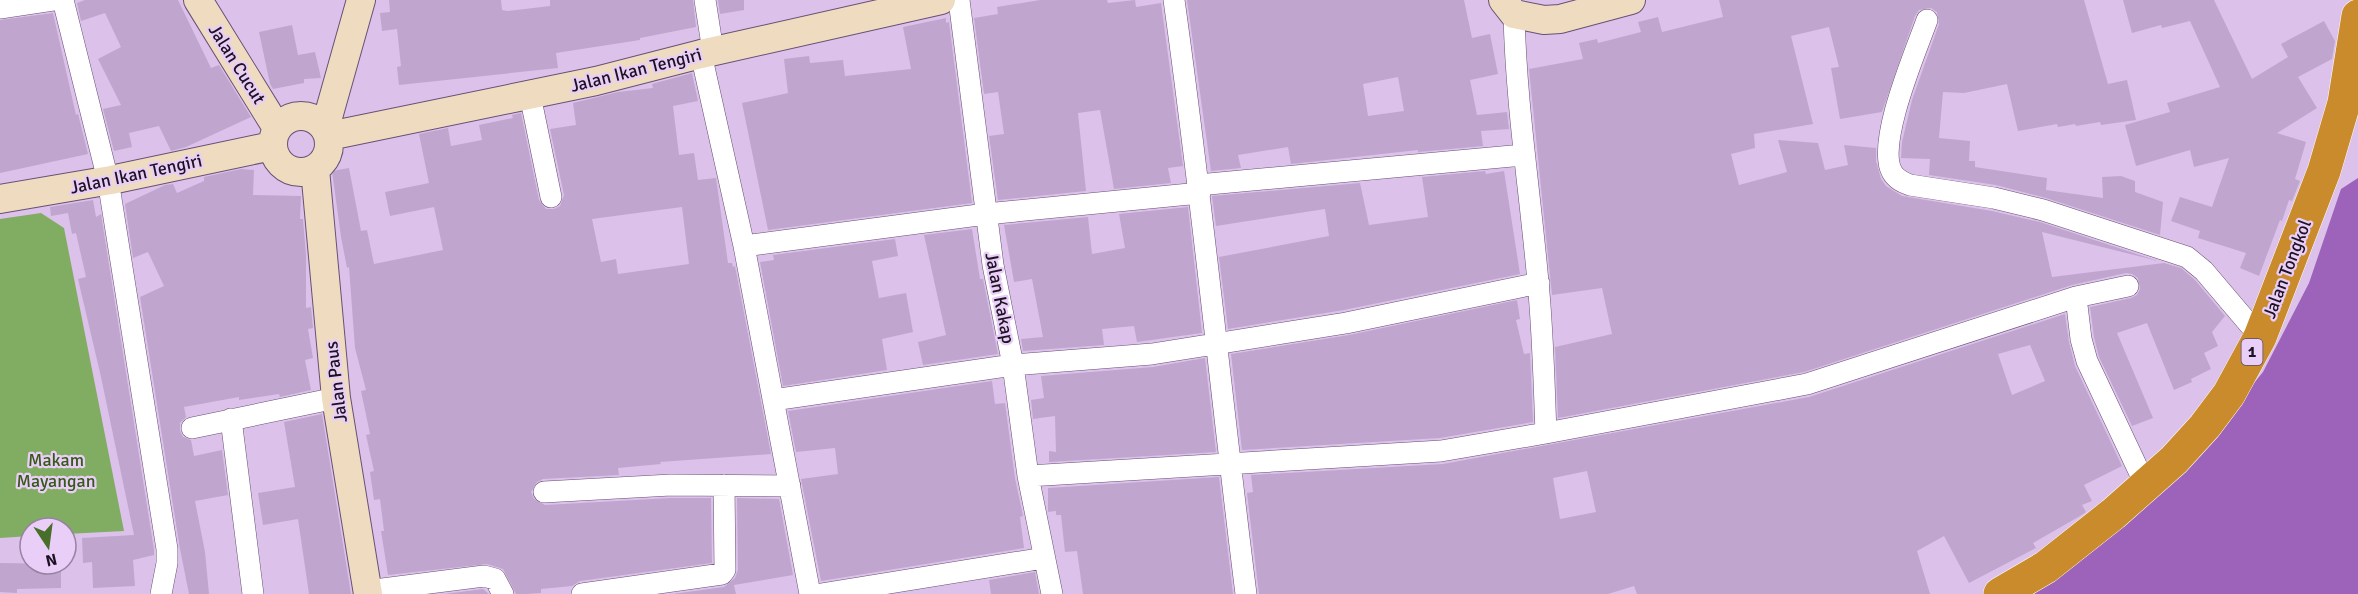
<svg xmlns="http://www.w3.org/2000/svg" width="2358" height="594" viewBox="0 0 2358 594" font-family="Signika,sans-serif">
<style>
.green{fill:#80ad62}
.water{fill:#9d63ba}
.building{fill:#c0a6cf;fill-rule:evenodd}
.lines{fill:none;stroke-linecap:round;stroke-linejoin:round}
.street-casing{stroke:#685074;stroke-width:22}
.secondary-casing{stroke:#685074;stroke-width:30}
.highway-casing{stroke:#fff;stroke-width:34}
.street{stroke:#fff;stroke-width:21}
.secondary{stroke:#efdcc0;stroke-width:28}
.highway{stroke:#c98b2c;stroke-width:33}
.labels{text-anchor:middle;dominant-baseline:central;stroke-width:4.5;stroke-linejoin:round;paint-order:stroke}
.shield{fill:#e9cef8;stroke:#5a4a62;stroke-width:1.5}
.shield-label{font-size:16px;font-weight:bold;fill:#1c1221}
.street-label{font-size:18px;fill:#1c1221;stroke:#e9cef8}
.park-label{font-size:18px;fill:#355916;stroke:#e9cef8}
</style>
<rect width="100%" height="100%" fill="#dcc1ea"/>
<path class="green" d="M41 213 64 228 124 531 66 534V528H30V536L0 538V219Z"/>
<path class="water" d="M2358 178V594H2034L2115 531 2199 451 2263 372 2309 283 2341 189Z"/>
<path class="building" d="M85 0H178L211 68 219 65 251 117 186 147 171 151 159 126 129 133 132 147 114 151 103 109 121 105 98 59 121 47 105 13 81 21 77 3Z
M389 0H501L502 10 507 11 550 6V0H693L696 27 640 38V40L556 53 558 68 399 85 397 67 401 66 397 29 382 31 380 13 390 12Z
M718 0H744V10L720 14Z
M1040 0H1107L1108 3 1135 0 1136 7 1161 3 1183 166 1168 168 1171 183 1114 189 1100 110 1078 113 1086 191 998 200 989 136 1004 134 998 92 984 94 974 18 998 14 997 7Z
M1187 0H1464L1472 38 1490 34 1498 74 1470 80 1477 115 1507 112 1509 129 1481 131 1483 146 1418 152V150L1291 164 1288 147 1238 155 1241 168 1211 171ZM1398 77 1404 111 1368 116 1363 84Z
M1719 0H2084L2108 84 2127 80 2136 120 2101 125 2100 122 2076 126 2075 124 2058 127 2057 124 2018 131 2007 84 1964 93 1943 92 1939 138 1970 141 1969 161H1975V167L2047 178 2046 190 2103 198 2102 177 2121 176 2135 181V192L2163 202 2160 235 2046 198 1996 185 1929 175 1930 159 1901 158 1902 142 1912 100 1939 24 1937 12 1931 8 1919 10 1915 16 1882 112 1840 119 1831 68 1839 67 1829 27 1791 36 1813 124 1754 134 1755 148 1731 154 1739 185 1787 172 1778 140 1818 143 1825 170 1848 165 1844 145 1876 148V161L1881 179 1886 186 1902 196 1992 211 2040 222 2158 261 2042 232 2052 277 2164 263 2181 268 2195 280 2225 316 2212 332 2218 346 2204 353 2211 369 2191 379 2192 382 2174 390 2147 323 2117 333 2153 418 2132 426 2099 357 2094 337 2090 307 2131 298 2137 295 2140 289 2138 278 2132 274 2126 273 2072 285 1804 372 1558 418 1555 347 1612 334 1602 288 1552 295 1529 69 1583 59 1579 43 1597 39 1598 43 1641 32 1638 22 1658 17 1662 32 1723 17Z
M2123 0H2214L2252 79 2288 57 2281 44 2324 21 2335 41 2332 59 2298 77 2317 108 2277 133 2306 142 2295 179 2300 181 2292 201 2289 200 2282 221 2280 220 2259 276 2240 268 2246 253 2198 238 2200 231 2171 221 2180 197 2212 207 2229 158 2194 167 2190 150 2136 166 2125 125 2170 112 2167 103 2220 87 2190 21 2162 28 2161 25 2132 33Z
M53 13 76 115 78 114 88 154 0 173V20Z
M946 18V23L949 22 972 203 768 230 742 103 788 93 784 59 809 56 810 63 843 60 845 76 911 69 903 27Z
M292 25 298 55 315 52 321 78 304 79V83L273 89 270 84 259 32Z
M692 73 698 101 673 106 679 155 694 153 698 180 716 178 728 263H732L733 267 735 266 771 454 660 462 661 464 618 468 619 475 543 479 537 482 531 492 534 499 545 505 671 498H711L712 563 580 581 572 586 541 589V593L526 594H516L503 569 487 564 388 575 381 531H384L380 499 374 500 370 472 374 471 366 435 370 434 361 391 366 390 355 348 349 267 347 268 341 237 332 171 349 168 361 231 367 230 374 264 443 250 434 207 390 216 385 192 429 183 419 134 448 128 451 146 482 140 479 125 513 118 512 115 521 113 539 200 546 209H554L560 206 564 195 550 129 576 125 573 103 618 92 653 88 652 84ZM682 207 689 264 618 274 616 259 601 262 592 219Z
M241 169 254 170 253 195 301 196 300 219H303L306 255V308L311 307 313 328 308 329 313 358 305 360 311 390 280 397 279 394 239 400V397L184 407 186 417 180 423V431L183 437 191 440 194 456 222 450 228 495 195 501 205 552 209 594H189L180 549 140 297 164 286 148 252 133 258 125 204 165 185 173 184 177 193 204 181V177Z
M1485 171 1486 174 1504 171 1520 274 1344 310 1228 329 1219 257 1329 236 1325 209 1216 226 1212 196 1360 183 1369 225 1428 217 1422 177Z
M93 200 96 217 101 214 154 550V555L133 560 135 586 93 588 92 562 83 563 82 538 134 535 101 377 78 279 86 277 76 233 72 234 68 213 51 216 50 207Z
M1188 207 1202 333 1137 342 1134 326 1102 329 1104 345 1023 351 1021 339 1043 337 1032 279 1014 282 1004 225 1088 217 1092 254 1125 248 1119 214Z
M972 229 980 279H983L998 354 923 365 918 342 946 335 924 235Z
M895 239 898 256 872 261 879 298 906 293 913 332 882 339 887 370 783 386 760 262 774 260 773 255Z
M1517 300 1520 319 1516 320 1524 354 1530 353 1533 422 1440 438 1242 450 1231 354 1349 335Z
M2065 314 2069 342 2075 366 2122 466 2084 485 2092 501 2082 505 2086 512 2080 516 2033 543 2036 548 1969 583 1944 536 1917 551 1930 594H1637L1634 586 1608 594H1259L1247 493 1253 492 1251 475 1443 464 1809 397ZM2030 345 2045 381 2012 395 1998 354ZM1587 471 1596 512 1560 519 1553 478Z
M1205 358 1216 452 1049 462V451L1056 452 1055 416 1033 419 1031 400 1044 398 1041 376 1153 367Z
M992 381 995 404 1005 403 1015 478 1023 516 1020 517 1024 548 821 581 801 479 838 474 835 448 796 452 788 411Z
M322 414 351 594H309L298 519 263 525 258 493 295 487 284 422Z
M1219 477 1233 594H1083L1077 551 1065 552 1061 515H1056V511L1048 512V488Z
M737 498 779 499 793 575 734 585 736 594H672L724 587 735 578 738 570Z
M0 563 61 564V588L17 589V593L0 592Z
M1035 572 1039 594H991L989 580Z
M483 589 489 594H444Z"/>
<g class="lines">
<defs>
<path id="street" d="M63 0 108 180 167 549V563L161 594
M705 0 713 51
M959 0 993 265 1013 365 1028 476 1052 594
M1174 0C1202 198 1221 396 1246 594
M0 8 53 0
M1514 14C1516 104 1530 192 1538 282 1543 332 1544 383 1546 433
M1927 20C1916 51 1876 143 1892 172 1896 179 1902 182 1910 185L1994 198 2043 210 2187 257 2204 271 2260 337
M701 54 744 246 810 594
M530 95 551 197
M1198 185 1523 155
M744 246 986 214 1200 193
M2076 297 2081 339 2087 361 2145 484
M773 400 1013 365 1152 354 1346 323 1539 283
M231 419 253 594
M192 428 336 398
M1028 476 1441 451 1546 433 1807 384 2076 297 2128 286
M544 492 671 485 790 486
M367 591 484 576 495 579 503 594
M582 594 722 574 725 570 724 485
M821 594 1044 558"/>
<path id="secondary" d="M198 0 277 128
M1503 0 1514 14 1544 20 1560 19 1631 0
M273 144a28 28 0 1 1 56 0a28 28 0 1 1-56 0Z
M325 128 361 0
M329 136 596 81 701 54 941 0
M315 169 336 398 368 594
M0 199 111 180 272 146"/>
<path id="highway" d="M2000 594 2046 567 2113 514 2174 460 2205 426 2229 394 2260 337 2324 171 2344 103 2358 16"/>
</defs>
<use href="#street" class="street-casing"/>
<use href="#secondary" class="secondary-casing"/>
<use href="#highway" class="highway-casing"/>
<use href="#street" class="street"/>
<use href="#secondary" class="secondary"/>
<use href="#highway" class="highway"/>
</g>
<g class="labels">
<rect class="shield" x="2241.5" y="339" width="21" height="26" rx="4.5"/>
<g class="shield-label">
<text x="2252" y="352">1</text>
</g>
<g class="street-label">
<text transform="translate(237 64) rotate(58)">Jalan Cucut</text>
<text transform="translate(636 70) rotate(-14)">Jalan Ikan Tengiri</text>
<text transform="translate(136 174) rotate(-12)">Jalan Ikan Tengiri</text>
<text transform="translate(2287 269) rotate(-69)">Jalan Tongkol</text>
<text transform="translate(1000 298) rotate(79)">Jalan Kakap</text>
<text transform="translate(336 382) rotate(-97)">Jalan Paus</text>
</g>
<g class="park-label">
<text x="56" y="460">Makam<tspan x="56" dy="21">Mayangan</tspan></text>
</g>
</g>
<g transform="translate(48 546) rotate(167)"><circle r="28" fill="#e9cef8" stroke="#9783a2" stroke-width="1.5"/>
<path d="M0-4.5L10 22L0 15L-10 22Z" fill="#486f2a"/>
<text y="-9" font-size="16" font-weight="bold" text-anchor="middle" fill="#1c1221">N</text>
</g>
</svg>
